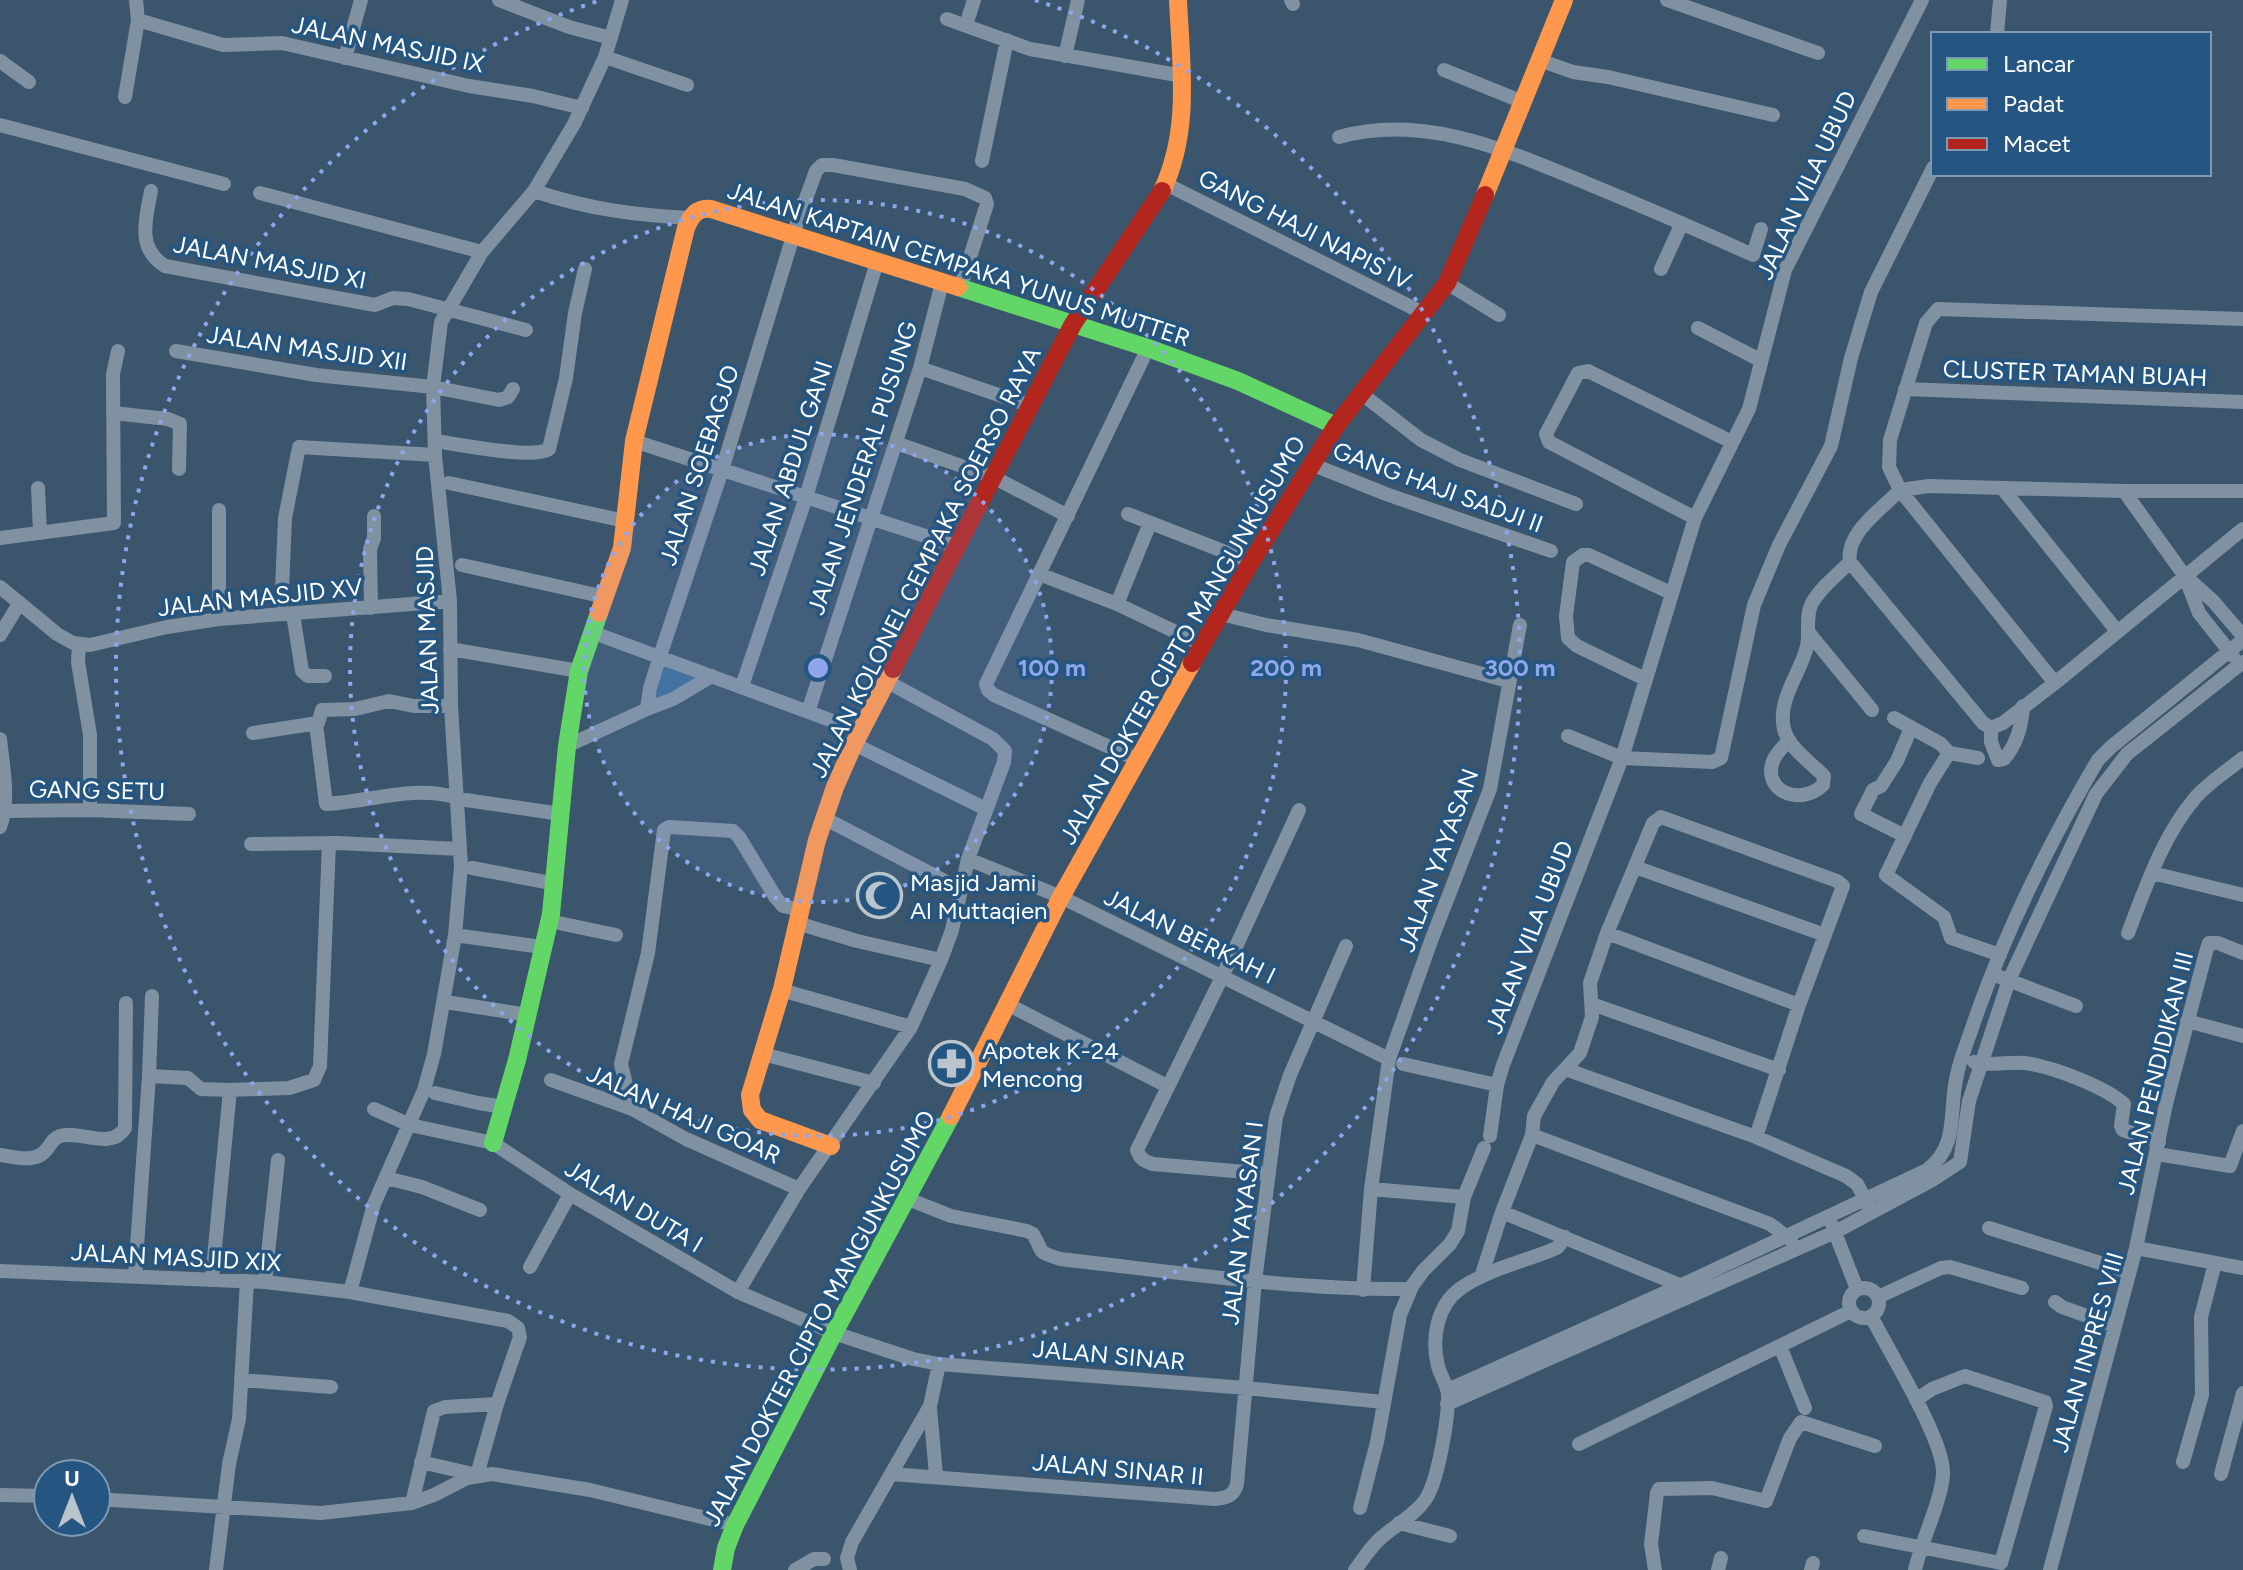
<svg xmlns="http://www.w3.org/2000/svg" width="2243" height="1570" viewBox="0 0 2243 1570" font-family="Figtree,sans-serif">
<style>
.green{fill:#3a6b97}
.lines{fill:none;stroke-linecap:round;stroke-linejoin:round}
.street{stroke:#8091a2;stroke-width:14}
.fast{stroke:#63d668;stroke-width:18}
.slow{stroke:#ff974d;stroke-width:18}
.jam{stroke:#b3261e;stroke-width:18}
.ring{fill:none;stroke:#8ea6ec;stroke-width:4;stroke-dasharray:4 8}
.labels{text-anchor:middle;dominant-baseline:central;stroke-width:7;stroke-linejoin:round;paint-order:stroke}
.street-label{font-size:24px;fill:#fff;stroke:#255681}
.poi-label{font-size:24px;fill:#fff;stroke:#255681;text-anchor:start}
.centre{fill:#8ea6ec;stroke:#255681;stroke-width:4}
.ring-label{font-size:24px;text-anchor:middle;font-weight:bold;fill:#8ea6ec;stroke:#255681;stroke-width:7;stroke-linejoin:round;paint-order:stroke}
</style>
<rect width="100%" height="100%" fill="#3a556c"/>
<path class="green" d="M660 657 710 676 655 705Z"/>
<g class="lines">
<path class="street" d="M499 0 569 27 611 38
M1291 0 1293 4
M1667 0 1818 53
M947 19 1030 49 1183 76
M138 20 223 45 282 43 469 86 533 96 582 108
M966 25 974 0
M1997 34 2000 0
M1065 56 1078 0
M605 57 687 85
M345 58 361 0
M1539 60 1573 72 1608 77 1773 115
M0 61 29 82
M1444 70 1523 102
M125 97 138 20 136 0
M0 125 224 184
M1339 137C1425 113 1508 151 1586 183 1642 206 1698 230 1753 255L1761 229
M982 161 1007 40
M1166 184 1423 313
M151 191C146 219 136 248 165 266L375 305 393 298 408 299 526 330
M534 191C588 209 634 215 690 218
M260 193 482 252
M1661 269 1682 223
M1447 283 1499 315
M2243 319 1938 309 1926 323 1890 440 1889 467 1900 490 1929 486 2124 491H2243
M1698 328 1760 360
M176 351 316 375 433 387 499 400 508 397 513 389
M920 368 1031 406
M1905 389 2243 402
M1362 394 1421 440 1460 460 1576 504
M113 413 168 419 180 424 179 469
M435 441C457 444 534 460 549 449L566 378 575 313 585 269
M634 441 956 546
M896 443 993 477 1068 516
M1311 464 1386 494 1551 551
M449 483 625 521
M38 488 40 532
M2003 489 2117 631
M2124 491 2184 575 2213 601 2243 636
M219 510V619
M1128 514 1251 562
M1695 518 1549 442 1546 434 1578 373 1588 371 1732 442
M0 538 114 523 113 374 118 351
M462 565 605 597
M1039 574 1117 604 1203 645
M2186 579 2199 613 2233 656
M0 587 57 634 73 643 90 645 167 627 219 619 450 601
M1117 604 1150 523
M371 608 370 549 374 538V516
M281 613 285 518 299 447 435 455
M293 614 302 671 308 676H325
M1221 614 1266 625 1358 640 1508 681
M594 633 860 731
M1809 633 1872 710
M0 635 19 604
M79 645 78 662 90 735V810
M450 649 579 671
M712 676 673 699 647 709 650 688 660 656 722 470 797 223 816 171 822 165H833L965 189 985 198 987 204 960 288
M1645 679 1577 646 1568 638 1566 616 1573 562 1583 555H1589L1671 593
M2055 683 1900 490C1882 509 1845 533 1850 562L1983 723 1991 728 2003 723 2055 683 2243 529
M742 686 806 497 877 262
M808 712 920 368 942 283
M1894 718 1941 744 1949 753 1978 758
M316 724 326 804C369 802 415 784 458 798
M1991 728V742L1998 760 2004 759C2017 744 2022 725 2023 706
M253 733 318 723 322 710 355 709 389 701 414 706H451
M1568 736 1622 758 1712 762 1721 758 1754 605 1779 545 1831 446 1851 358 1871 292 1933 168
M0 739C3 767 10 801 0 827
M1789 740C1784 746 1776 753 1773 761 1762 791 1800 807 1823 785L1824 776C1811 763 1788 747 1784 729 1777 699 1801 673 1807 646 1810 632 1805 616 1812 603 1821 587 1838 574 1850 562
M854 744 986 809
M567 746 647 709
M1949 753 1930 783 1886 875 1944 917 1951 938 2000 955
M1136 759 994 695 988 690 986 684 1148 348
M466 800 561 814
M4 811 90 810 189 814
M824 818 960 889
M1905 836 1861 814 1873 790 1881 786 1897 761 1911 728
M251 844 338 843 460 849
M968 859 1061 897 1389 1059
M1635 867 1825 935
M472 868 556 884
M2152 873 2243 895
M549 921 616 935
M797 923 857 941 941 960
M1607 933 1799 1005
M2128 933C2146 887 2162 837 2195 798 2208 783 2227 771 2243 758
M461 936 542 947
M2000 977 2076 1006
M781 990 911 1027
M452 1003 528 1015
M1592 1004 1779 1070
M1009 1005 1167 1086
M2187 1021 2243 1036
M763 1054 874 1083
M1974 1062C1990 1067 2008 1061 2025 1063 2052 1067 2104 1086 2124 1104L2121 1126 2123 1130 2159 1142
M1403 1064 1497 1085
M1565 1069 1756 1137 1846 1176 1857 1184 1869 1206
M149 1076 188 1078 201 1089 230 1090 289 1088 314 1080 320 1066 329 843
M551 1080 632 1109 686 1139 799 1189
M435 1093 478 1103 505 1107
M374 1109 410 1125 493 1143 570 1194 738 1292 834 1333 913 1359 939 1364 1246 1388 1383 1402
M632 1109 621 1064 648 953 664 830 669 827 733 831 739 837 776 898 783 906 801 910
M1532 1135 1534 1116 1553 1082 1580 1053 1592 1017 1590 983 1607 933 1653 823 1661 817 1837 881 1843 886 1799 1005 1756 1137
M1490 1136 1497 1085 1503 1065 1622 758 1695 518 1749 409 1785 270 1922 0
M2157 1154 2230 1166 2243 1131
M0 1155C16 1157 36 1164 47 1149 51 1144 53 1138 60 1136 80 1130 111 1151 125 1128L126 1003
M1269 1174 1153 1164C1144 1161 1140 1159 1137 1150L1222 977 1299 810
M386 1178 422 1187 480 1210
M1371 1189 1464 1197
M908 1199 951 1216 1027 1231 1033 1234C1045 1254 1034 1250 1060 1259 1176 1272 1293 1290 1410 1289
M1502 1212 1687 1288
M1832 1225 1857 1289
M1989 1228 2129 1272
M2136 1248 2243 1268
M530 1267 570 1194
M0 1271 265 1282 350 1292 508 1321 518 1328 520 1337 497 1404 477 1475
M135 1275 149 1076 152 996
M1481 1277 1502 1212 1532 1135 1770 1224 1791 1240
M212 1279 230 1090
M265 1282 278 1160
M1849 1303a15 15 0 1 1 30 0a15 15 0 1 1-30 0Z
M1363 1290 1371 1189 1389 1059 1431 941 1490 789 1520 625
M350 1292 374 1204 424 1090 434 1054 455 935 461 866 451 706 450 601 435 455 433 387 441 322 482 252 534 191 574 124 605 57 622 0
M738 1292 799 1189 911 1027 941 960 952 930 968 859 1004 762 1005 751 993 739 886 681
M1878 1297 1941 1268 1950 1267 2022 1288
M2055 1302 2062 1307 2115 1326
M1871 1316C1888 1350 1945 1441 1943 1474 1942 1499 1921 1542 1915 1570
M1780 1346 1805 1408
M241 1380 331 1387
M1448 1390 1682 1285 1927 1170C1960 1145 1948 1111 1957 1075 1960 1059 1967 1043 1972 1028 2001 942 2042 857 2088 777L2098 760 2111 747 2243 640
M1447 1404 1835 1232 1934 1179 1960 1162 1969 1101 2009 980 2096 794 2127 754 2243 662
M930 1408 936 1475
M1579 1444 1851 1311
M421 1462 477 1475
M2183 1462 2202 1395 2201 1317 2215 1263
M891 1474 1215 1499C1226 1498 1234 1496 1237 1484L1255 1281 1276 1117 1290 1075 1346 946
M2221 1474 2243 1393
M0 1495 48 1496
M96 1499 321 1513 412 1503 434 1495 467 1478 492 1474 590 1490 735 1525
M412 1503 434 1411 445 1407 497 1404
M1360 1508 1377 1442 1400 1315 1412 1286 1423 1271 1450 1244 1458 1231 1464 1197 1484 1148
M1399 1523 1450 1536
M1864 1536 2001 1563 2046 1406 2045 1402 1965 1376 1932 1389 1916 1400
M216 1570 229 1464 239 1419 247 1281
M795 1570 814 1559H824
M850 1570 847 1558 852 1542 930 1406 939 1364
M1355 1570C1364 1558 1371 1546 1382 1537 1398 1523 1422 1511 1430 1491 1439 1470 1449 1417 1448 1394 1447 1384 1440 1375 1438 1366 1431 1338 1437 1305 1461 1288 1487 1270 1522 1262 1552 1250L1558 1247 1565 1237
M1655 1570 1651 1544 1657 1493 1659 1489 1712 1488 1766 1501 1790 1438 1801 1422 1875 1446
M1718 1570 1721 1558
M1811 1570 1813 1563
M2050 1570 2136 1248 2166 1104 2206 952 2209 943H2218L2243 953"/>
<path class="fast" d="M958 287 1148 348 1238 381 1336 426
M493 1143 517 1060 551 914 567 746 579 671 599 613
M722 1570 726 1548 735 1525 834 1333 951 1116"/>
<path class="slow" d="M1162 191C1191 130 1181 65 1178 0
M1485 195 1564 0
M599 613 622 548 634 441 686 228C691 216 697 207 711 209L958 287
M951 1116 1061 897 1192 663
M831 1146 760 1120 752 1110 750 1095 782 989 817 840 835 787 854 744 893 669"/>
<path class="jam" d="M1192 663 1251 562 1336 426 1447 283 1485 195
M893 669 1073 324 1162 191"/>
</g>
<circle cx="818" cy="668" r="234" fill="#8ea6ec" fill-opacity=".12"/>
<g class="ring">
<circle cx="818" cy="668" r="234"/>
<circle cx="818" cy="668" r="468"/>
<path d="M1035 0A702 702 0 1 1 601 0"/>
</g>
<defs>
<symbol id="mosque-ring" viewBox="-11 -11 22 22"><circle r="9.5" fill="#255681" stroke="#bac4cc" stroke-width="1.5"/><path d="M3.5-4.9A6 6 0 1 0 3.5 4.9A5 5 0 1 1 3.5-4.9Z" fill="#bac4cc"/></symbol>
<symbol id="pharmacy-ring" viewBox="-11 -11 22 22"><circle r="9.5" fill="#255681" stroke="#bac4cc" stroke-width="1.5"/><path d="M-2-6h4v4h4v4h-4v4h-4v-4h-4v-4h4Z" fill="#bac4cc"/></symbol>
</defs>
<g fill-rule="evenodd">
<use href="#mosque-ring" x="854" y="870" width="51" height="51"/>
<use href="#pharmacy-ring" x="926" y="1038" width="51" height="51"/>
</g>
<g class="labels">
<g class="street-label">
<text transform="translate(388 44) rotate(12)">JALAN MASJID IX</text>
<text transform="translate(1806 185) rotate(-65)">JALAN VILA UBUD</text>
<text transform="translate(1305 229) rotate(27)">GANG HAJI NAPIS IV</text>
<text transform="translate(270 262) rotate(11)">JALAN MASJID XI</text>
<text transform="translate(959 264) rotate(18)">JALAN KAPTAIN CEMPAKA YUNUS MUTTER</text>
<text transform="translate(307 348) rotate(8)">JALAN MASJID XII</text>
<text transform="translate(2075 373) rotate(2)">CLUSTER TAMAN BUAH</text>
<text transform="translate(699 465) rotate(-72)">JALAN SOEBAGJO</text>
<text transform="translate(790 468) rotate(-72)">JALAN ABDUL GANI</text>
<text transform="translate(862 468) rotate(-72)">JALAN JENDERAL PUSUNG</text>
<text transform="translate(1438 487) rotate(20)">GANG HAJI SADJI II</text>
<text transform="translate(925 562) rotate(-63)">JALAN KOLONEL CEMPAKA SOERSO RAYA</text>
<text transform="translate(260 597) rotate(-6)">JALAN MASJID XV</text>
<text transform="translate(427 630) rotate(-92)">JALAN MASJID</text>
<text transform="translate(1182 640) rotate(-60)">JALAN DOKTER CIPTO MANGUNKUSUMO</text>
<text transform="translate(97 790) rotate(1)">GANG SETU</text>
<text transform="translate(1438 860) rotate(-70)">JALAN YAYASAN</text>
<text transform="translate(1190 936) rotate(26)">JALAN BERKAH I</text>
<text transform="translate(1529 937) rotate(-69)">JALAN VILA UBUD</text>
<text transform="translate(2155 1073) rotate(-76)">JALAN PENDIDIKAN III</text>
<text transform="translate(684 1114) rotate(24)">JALAN HAJI GOAR</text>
<text transform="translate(634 1206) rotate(31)">JALAN DUTA I</text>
<text transform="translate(1242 1223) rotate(-83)">JALAN YAYASAN I</text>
<text transform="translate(176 1257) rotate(3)">JALAN MASJID XIX</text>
<text transform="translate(819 1318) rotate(-62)">JALAN DOKTER CIPTO MANGUNKUSUMO</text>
<text transform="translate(2087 1352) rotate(-74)">JALAN INPRES VIII</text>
<text transform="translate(1109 1355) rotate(5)">JALAN SINAR</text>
<text transform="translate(1118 1469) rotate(5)">JALAN SINAR II</text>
</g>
<g class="poi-label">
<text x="910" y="882">Masjid Jami<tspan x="910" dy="28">Al Muttaqien</tspan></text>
<text x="982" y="1050">Apotek K-24<tspan x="982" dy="28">Mencong</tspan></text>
</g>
</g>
<circle cx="818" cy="668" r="12" class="centre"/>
<g class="ring-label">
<text x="1052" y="676">100 m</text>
<text x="1286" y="676">200 m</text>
<text x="1520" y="676">300 m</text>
</g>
<rect x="1931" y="32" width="280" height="144" fill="#255681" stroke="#7c9ab3" stroke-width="2"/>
<rect x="1947" y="58" width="40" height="12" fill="#63d668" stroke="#7c9ab3" stroke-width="2"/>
<text x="2003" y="72" font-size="24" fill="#ffffff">Lancar</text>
<rect x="1947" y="98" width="40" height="12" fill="#ff974d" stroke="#7c9ab3" stroke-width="2"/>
<text x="2003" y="112" font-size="24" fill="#ffffff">Padat</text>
<rect x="1947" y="138" width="40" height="12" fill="#b3261e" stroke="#7c9ab3" stroke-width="2"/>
<text x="2003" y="152" font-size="24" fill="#ffffff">Macet</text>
<g transform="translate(72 1498)"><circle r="38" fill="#255681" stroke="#7c9ab3" stroke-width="2"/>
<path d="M0-6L14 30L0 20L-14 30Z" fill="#bac4cc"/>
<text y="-12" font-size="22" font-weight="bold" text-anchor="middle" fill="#ffffff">U</text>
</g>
</svg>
